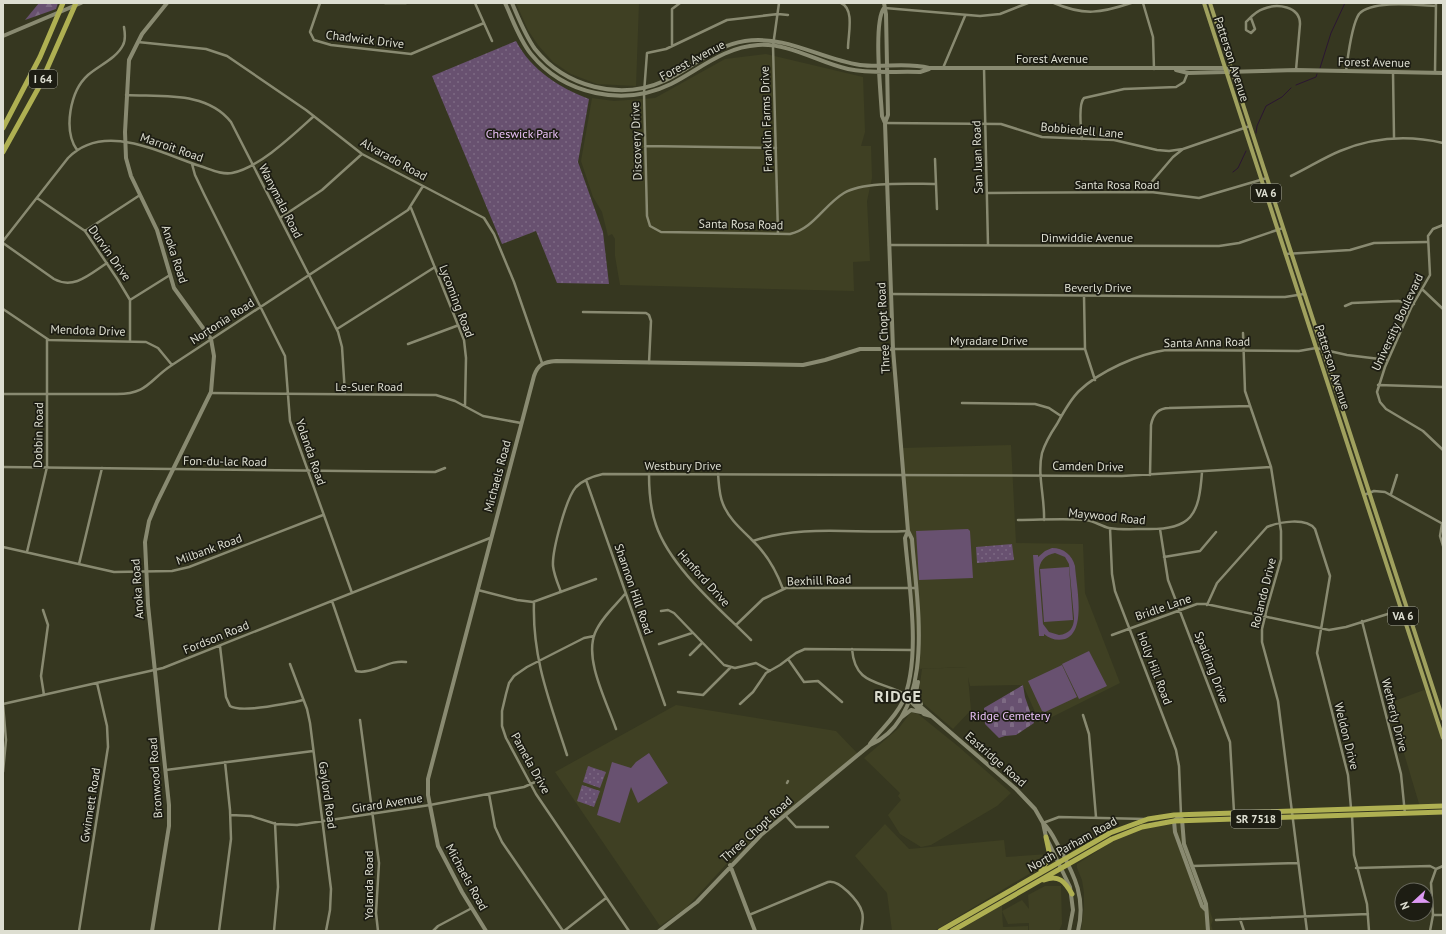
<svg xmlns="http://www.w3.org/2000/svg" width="1446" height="934" viewBox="0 0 1446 934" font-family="'PT Sans',sans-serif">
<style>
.built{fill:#3f4023}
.grass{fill:url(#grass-dots)}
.forest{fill:url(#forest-firs)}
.cemetery{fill:url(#cemetery-stones)}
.garden{fill:#685170;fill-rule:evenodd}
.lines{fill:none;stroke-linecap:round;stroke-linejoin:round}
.stream{stroke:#2b1632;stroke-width:1}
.street{stroke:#898a71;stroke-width:2.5}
.secondary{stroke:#898a71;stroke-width:4}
.primary{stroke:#a0a15e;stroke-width:4}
.highway{stroke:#afb052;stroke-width:5}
.labels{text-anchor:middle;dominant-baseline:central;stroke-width:3.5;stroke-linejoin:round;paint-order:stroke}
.shield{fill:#1d1d13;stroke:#a3a498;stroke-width:1}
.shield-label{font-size:11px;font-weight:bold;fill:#ddded1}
.street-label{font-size:12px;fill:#ddded1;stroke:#1d1d13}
.park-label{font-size:12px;fill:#e9c0f7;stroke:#1d1d13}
.district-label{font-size:16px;font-weight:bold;letter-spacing:1px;fill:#ddded1;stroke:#1d1d13}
</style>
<defs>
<pattern id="grass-dots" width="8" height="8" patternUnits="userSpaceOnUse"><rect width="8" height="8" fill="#685170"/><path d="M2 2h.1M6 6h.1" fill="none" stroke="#7d6a83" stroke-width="1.8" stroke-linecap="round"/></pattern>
<pattern id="forest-firs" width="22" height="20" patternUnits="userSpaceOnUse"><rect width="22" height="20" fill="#685170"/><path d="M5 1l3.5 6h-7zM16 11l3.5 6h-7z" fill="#7d6a83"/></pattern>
<pattern id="cemetery-stones" width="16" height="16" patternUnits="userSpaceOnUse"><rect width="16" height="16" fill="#685170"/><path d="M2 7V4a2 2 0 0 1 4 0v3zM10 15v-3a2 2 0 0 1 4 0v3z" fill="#7d6a83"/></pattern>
</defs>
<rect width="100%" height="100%" fill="#363720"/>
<path class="built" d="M516 3H639L636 86 597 84 571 74 553 62 538 45 528 30Z
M766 54 863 77 865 132 861 146H871L872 178 867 201 870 261 853 262 854 291 620 285 615 256V239L612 234 608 236 602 212 593 197 581 161 592 98 614 101 655 98 725 59Z
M1011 445 1016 543 1083 544 1085 593 1120 683 1040 723 1023 685 970 686 968 677 971 710 953 729 923 703 919 697V690L922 669 968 667 915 669 917 645 902 448Z
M1424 690 1431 697 1443 736V806L1420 807 1389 703Z
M676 705 836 731 858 754 732 858 686 908 660 926 555 772Z
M911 712 918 714 959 747 1011 793 997 806 931 845 921 847 900 834 888 815 901 800 898 796 900 793 864 758 899 728Z
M1184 821 1185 840 1213 920 1211 925 1213 931H1081L1084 907V893L1082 880 1077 868V864L1107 845 1113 838 1130 831Z
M885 824 909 849 1004 840 1006 857 1048 854 1039 868 934 931H892L887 893 855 856Z
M1045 886H1061L1062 924 1059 931H1029V920V923L1008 924 1002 911 1003 927 1028 926V931H958L1002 905V911L1022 900 1029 909 1028 895Z"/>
<path class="grass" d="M516 41C531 70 560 88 589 99L578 162 603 232 609 284 557 283 536 231 502 244 432 76Z
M1012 544 1014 560 977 563 976 547Z
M588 766 606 772 600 788 583 782Z
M582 785 600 791 594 807 577 801Z"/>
<path class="forest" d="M39 3H58L56 9 25 20Z"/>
<path class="cemetery" d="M1023 685 1025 697 1034 723 1016 735 1005 736 999 738 985 724 984 708Z"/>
<path class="garden" d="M968 529 970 531 973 578 919 580 916 531Z
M1052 548C1064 548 1072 555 1075 566 1076 584 1087 632 1065 639 1057 641 1050 639 1044 634V636H1039L1033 555H1038V557L1045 551ZM1055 553 1065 557 1069 564 1074 618C1074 628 1069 634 1059 635L1049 632 1043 624 1039 572C1039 561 1045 555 1055 553Z
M1069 567 1073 620 1044 622 1040 569Z
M1089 651 1107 686 1079 699 1062 664Z
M1062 665 1077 697 1045 712 1042 711 1028 681Z
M649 753 668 783 638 803 631 787 620 823 597 815 612 762 631 768 636 762Z"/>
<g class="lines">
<path class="stream" d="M1320 68 1331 33 1345 3
M1296 85 1316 77 1317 74
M1256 133 1257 126 1266 106 1282 97 1291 88
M1233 172 1238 168 1246 151"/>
<path class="street" d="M320 3 310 32 314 40 331 45 411 54 484 23
M385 3H406
M475 3 492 41
M841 3C855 9 848 35 848 48
M1054 3C1084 16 1101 13 1131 3
M1143 3 1153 37 1154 69
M885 8 980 16 1000 14 1028 3
M788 15 778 14 727 20 666 49 647 53 644 93 647 216 650 226 661 232 790 234C813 229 824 205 844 193 864 181 911 184 936 184
M1251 18 1255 29 1251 33 1246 30V22C1251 17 1256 11 1263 9 1277 3 1300 6 1300 24L1296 70
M138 42 206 49 227 56 306 110 362 154 484 218 494 234 514 282 542 363
M672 46V9L680 3
M943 68 965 16
M984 68 988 245
M1346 71C1348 57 1351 26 1359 14 1372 0 1416 5 1436 6
M1393 72 1394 137
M1435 72 1436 3
M126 95C162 97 207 91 231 122L338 332 342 347 345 394
M885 123 1001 124 1042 137 1114 140 1157 150 1169 151 1183 149
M1082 139C1081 130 1078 104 1084 98L1124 89 1176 87 1184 82 1188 72
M645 146 776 148
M77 150C63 130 70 91 88 75 98 66 117 58 123 45 126 40 125 33 124 27
M935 159 937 209
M192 164 195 175 204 194 285 356 290 421 352 593
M1291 176C1308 168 1323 158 1340 151 1374 137 1408 135 1443 143
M1143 192 1173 157 1183 149 1250 126
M988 193 1151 192 1199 198 1267 178
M37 198 85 231 118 280 130 300V340
M411 208 464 340 466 358 465 406
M280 218 322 190 362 154
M1443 225 1433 229 1428 236 1430 275 1411 308 1385 367 1377 392 1380 402 1386 409 1423 431 1443 450
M85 231 140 195
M778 234 773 46 779 3
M3 241 68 158C104 121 160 153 200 166 210 169 221 175 232 173 259 168 294 134 314 116
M3 243 54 279C74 290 90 274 107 263
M889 245 1219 246 1239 243 1283 228
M1285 254 1350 250 1374 243 1427 242
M1423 290 1443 309
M891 294 1285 297 1304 294
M1084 296 1085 349 1095 380
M130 300 170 275
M1345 306 1352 303 1398 301 1414 304
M3 309 49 340 146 342 158 348 172 365
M583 312 646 313 649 315 651 321 649 363
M337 329 435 267
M1243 333 1245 391 1271 467 1281 531V559L1267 608 1262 629V642L1278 701 1307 931
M408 344 459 325
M893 349H1085
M1378 385 1443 387
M211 393 436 395 455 401 483 416 521 423
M3 394H117C148 394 149 380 172 365L408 210 423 186
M962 403 1035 404 1049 408 1061 416
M3 467 435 472 445 468
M649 474C649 491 650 508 656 525 670 567 720 609 751 640
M718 474C719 484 719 495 723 504 729 519 741 529 752 540 766 553 776 570 783 589
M1150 475 1151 425C1153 414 1159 408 1169 408L1250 406
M586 480 665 705
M1391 494 1397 475
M1364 495 1374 491 1385 492 1443 524
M1018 520C1040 520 1064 518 1086 520 1094 521 1101 526 1109 528 1121 530 1134 529 1146 529 1192 530 1199 515 1202 472
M1044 520C1045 498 1037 475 1042 453 1045 443 1051 433 1057 424 1063 413 1070 400 1079 391 1100 371 1138 354 1166 350L1299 351 1316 348 1347 355 1388 360
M1442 524 1440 536 1443 546
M1110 528 1112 574 1115 591 1176 750 1179 766 1181 815
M1160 529 1168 580 1230 742 1234 812
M753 541C802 524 856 534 907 531
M3 547 114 572 172 571 189 567 323 515
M27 552 47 467V339
M1164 557 1200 551 1216 532
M79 564 102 468
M478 590 517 600 533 602 596 579
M561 592C558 584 554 575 553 566 552 551 566 498 576 487 583 480 594 476 603 474L1122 476 1271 467
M332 601 356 671C372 675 389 659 406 662
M534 602C532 659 550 702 567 755
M1207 605 1217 583 1267 527C1279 522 1306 517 1315 529L1330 576 1317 653 1348 775 1351 808
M43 610 48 625 41 676 44 695
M661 611 668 610 674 613 724 665 735 668 756 663 770 671
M1362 621 1401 774 1405 814
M736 625 763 599 786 588H915
M1112 635 1197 604H1206L1329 630 1346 627 1407 608
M594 636 584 638 527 667 514 676 509 683 506 694 502 711V726L506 738 536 794 629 931
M659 644 692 633
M220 646 226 697 230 706C241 713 281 704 295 702L303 700
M852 649C855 685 878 680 905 694
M690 655 702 643
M788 659 804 682 818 681 842 702
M290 664 307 709 310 723 331 889 330 910 326 931
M678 692 703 695 730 668
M3 704 163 668 490 538
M740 704 753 692 766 673 780 665 796 653 805 649 912 650
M1083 715 1089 734 1096 817
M360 720 379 863 376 913 378 931
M616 729C607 702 584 660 595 633 601 618 615 606 625 594
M166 770 313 751
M3 772 6 740 3 704
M787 783 788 781
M489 794 495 827 502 842 563 931
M231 815 251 816 276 824 297 825 430 805 524 787 544 778
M785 815 796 827H828
M1352 815 1354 855 1367 904 1369 931
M1043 823 1059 817 1145 819
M1192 866 1298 863
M1356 868 1430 866 1436 869 1443 866
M749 915 828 882C839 879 859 901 862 912 864 918 862 925 861 931
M1433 915H1443
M1240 919 1244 931
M1216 920 1368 914
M79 931 108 747 107 726 97 683
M219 931 231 839 230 810 225 762
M274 931 278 887 275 823
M433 931 438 926 472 908
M564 931 606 898
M1430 931 1433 915 1431 883 1436 869"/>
<path class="secondary" d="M505 3C513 20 519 39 531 54 564 95 624 107 671 84 700 69 724 47 758 45 790 43 817 62 848 69 871 74 896 71 920 72L929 69
M512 3C519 19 525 35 535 49 565 87 620 101 664 81 692 68 713 46 745 41 787 35 820 59 860 65 883 68 907 62 929 68H1225L1232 71
M884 8C873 22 881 95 882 116L885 123
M3 36 81 3
M1176 70 1188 73 1296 70 1443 73
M918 682 916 692 921 704
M906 694 1016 789 1035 809 1043 823 1046 837 1070 887 1073 910 1069 931
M908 699 924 714 931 716
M902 717 911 710 921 712
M870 744C880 730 894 719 902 703 922 660 909 586 905 538L908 531
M1181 815 1174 821 1175 832 1202 906 1206 910
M1182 819 1184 844 1206 904 1208 931
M1043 823C1051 830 1055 840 1060 849 1075 876 1086 899 1078 931
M730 865 755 931
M152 931 169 826V805L148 605 145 542 149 521 157 502 211 392 214 356 211 339 174 288 157 230 131 176 126 158 125 132 129 60 142 34 167 3
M486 931 462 892 438 846 428 795V779L534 376C538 364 544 362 556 361L803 365 825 360 860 349H893
M659 931 697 902 761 835 870 745C939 714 916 599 912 539L908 531 893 349 886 151 885 123 888 115 886 14 884 3"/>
<path class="primary" d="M1204 3 1443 738
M1210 3 1443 719"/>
<path class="highway" d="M3 128 40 57 63 3
M3 152 39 87 76 3
M1041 871 1050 856 1046 837
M1044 880C1059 874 1065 882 1072 894
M940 931 1110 833 1148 819 1174 815 1443 806
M952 931 1112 839 1142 827 1174 821 1443 812"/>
</g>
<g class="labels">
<g class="shield">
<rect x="29" y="70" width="28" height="18" rx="3"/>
<rect x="1251" y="184" width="30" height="18" rx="3"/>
<rect x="1388" y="607" width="30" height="18" rx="3"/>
<rect x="1231" y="810" width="50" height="18" rx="3"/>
</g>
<g class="shield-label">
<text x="43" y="79">I 64</text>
<text x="1266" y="193">VA 6</text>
<text x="1403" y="616">VA 6</text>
<text x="1256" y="819">SR 7518</text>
</g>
<g class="street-label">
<text transform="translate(365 39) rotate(7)">Chadwick Drive</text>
<text x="1052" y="58">Forest Avenue</text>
<text transform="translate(1232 59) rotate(72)">Patterson Avenue</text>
<text transform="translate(692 60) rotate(-28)">Forest Avenue</text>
<text transform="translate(1374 62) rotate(1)">Forest Avenue</text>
<text transform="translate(766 119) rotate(-92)">Franklin Farms Drive</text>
<text transform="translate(1082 130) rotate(5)">Bobbiedell Lane</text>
<text transform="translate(636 141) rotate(-92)">Discovery Drive</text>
<text transform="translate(172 147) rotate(19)">Marroit Road</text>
<text transform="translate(977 157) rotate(-92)">San Juan Road</text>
<text transform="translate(394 159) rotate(29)">Alvarado Road</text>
<text x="1117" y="184">Santa Rosa Road</text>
<text transform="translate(281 201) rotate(63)">Wanymala Road</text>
<text transform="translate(741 224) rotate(1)">Santa Rosa Road</text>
<text x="1087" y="237">Dinwiddie Avenue</text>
<text transform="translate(110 253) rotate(55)">Durvin Drive</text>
<text transform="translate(175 254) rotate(72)">Anoka Road</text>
<text x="1098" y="287">Beverly Drive</text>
<text transform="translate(457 301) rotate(69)">Lycoming Road</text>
<text transform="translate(222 321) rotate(-33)">Nortonia Road</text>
<text transform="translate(1397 322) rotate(-65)">University Boulevard</text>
<text transform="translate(883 328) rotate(-93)">Three Chopt Road</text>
<text transform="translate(88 330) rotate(2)">Mendota Drive</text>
<text x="989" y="340">Myradare Drive</text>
<text transform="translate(1207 342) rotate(-1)">Santa Anna Road</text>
<text transform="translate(1333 367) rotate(72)">Patterson Avenue</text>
<text x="369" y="386">Le-Suer Road</text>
<text transform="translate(38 435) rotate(-89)">Dobbin Road</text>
<text transform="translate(311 452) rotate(71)">Yolanda Road</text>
<text transform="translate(225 461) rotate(1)">Fon-du-lac Road</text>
<text x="683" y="465">Westbury Drive</text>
<text transform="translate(1088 466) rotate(1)">Camden Drive</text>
<text transform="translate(497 476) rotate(-75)">Michaels Road</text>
<text transform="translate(1107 516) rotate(6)">Maywood Road</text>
<text transform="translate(209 549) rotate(-20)">Milbank Road</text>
<text transform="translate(704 578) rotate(48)">Hanford Drive</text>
<text transform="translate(819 580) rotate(-2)">Bexhill Road</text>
<text transform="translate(137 589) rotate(-94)">Anoka Road</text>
<text transform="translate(634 589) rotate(71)">Shannon Hill Road</text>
<text transform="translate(1263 593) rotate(-76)">Rolando Drive</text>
<text transform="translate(1163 607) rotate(-19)">Bridle Lane</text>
<text transform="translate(216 637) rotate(-22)">Fordson Road</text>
<text transform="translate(1212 667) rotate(69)">Spalding Drive</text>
<text transform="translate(1155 668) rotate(69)">Holly Hill Road</text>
<text transform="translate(1395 715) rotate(76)">Wetherly Drive</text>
<text transform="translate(1347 736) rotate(76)">Weldon Drive</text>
<text transform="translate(996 759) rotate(41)">Eastridge Road</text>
<text transform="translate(531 763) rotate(61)">Pamela Drive</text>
<text transform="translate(155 778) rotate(-94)">Bronwood Road</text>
<text transform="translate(328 795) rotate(82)">Gaylord Road</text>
<text transform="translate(387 803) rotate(-9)">Girard Avenue</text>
<text transform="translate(90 805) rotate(-81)">Gwinnett Road</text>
<text transform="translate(756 829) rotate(-42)">Three Chopt Road</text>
<text transform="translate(1072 844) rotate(-29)">North Parham Road</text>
<text transform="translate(467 877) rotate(61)">Michaels Road</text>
<text transform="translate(368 885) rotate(-90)">Yolanda Road</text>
</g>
<g class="park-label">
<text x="522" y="133">Cheswick Park</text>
<text x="1010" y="715">Ridge Cemetery</text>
</g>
<g class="district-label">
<text x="898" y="696">RIDGE</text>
</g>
</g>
<rect width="1446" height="934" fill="none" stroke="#ddded1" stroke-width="8"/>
<g transform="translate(1414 902) rotate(248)"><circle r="19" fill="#1d1d13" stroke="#6a6a5f"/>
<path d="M0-3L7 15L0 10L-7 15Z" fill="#dd99f4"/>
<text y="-6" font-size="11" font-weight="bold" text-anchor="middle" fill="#ddded1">N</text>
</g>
</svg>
